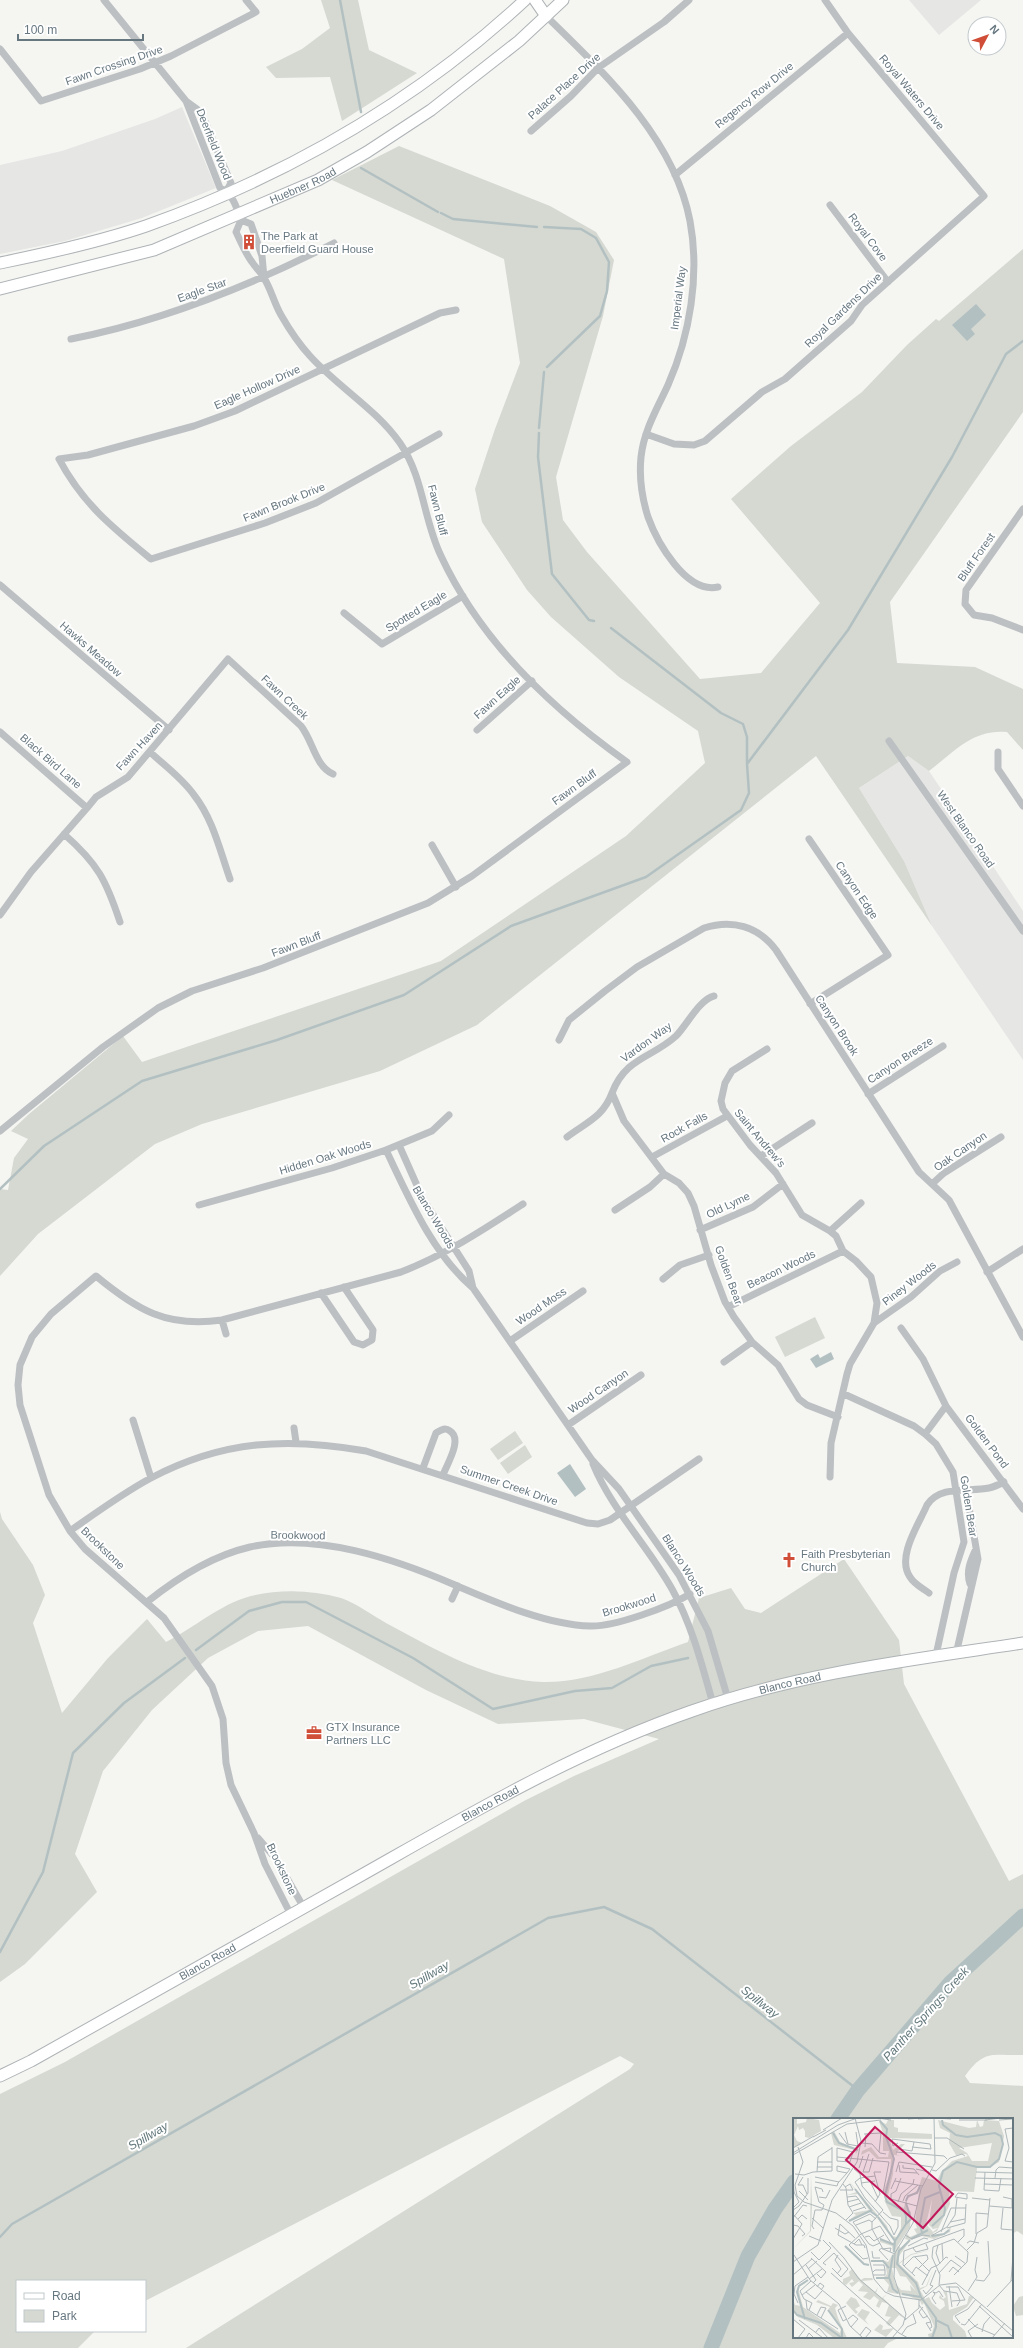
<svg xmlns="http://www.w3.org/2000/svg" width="1023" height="2348" viewBox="0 0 1023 2348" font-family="Arial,sans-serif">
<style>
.built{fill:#e6e6e5}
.green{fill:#d5d9d2}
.water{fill:#b3c0c2}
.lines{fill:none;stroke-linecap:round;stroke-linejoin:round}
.stream{stroke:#b3c0c2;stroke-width:2.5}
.river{stroke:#b3c0c2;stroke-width:15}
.primary-casing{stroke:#aeb3b6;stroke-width:13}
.minor{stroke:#bcc0c3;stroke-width:7}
.primary{stroke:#fff;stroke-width:11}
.labels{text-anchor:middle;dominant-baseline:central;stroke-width:4;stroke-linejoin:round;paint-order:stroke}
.street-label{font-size:11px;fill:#677780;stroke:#fff}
.poi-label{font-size:11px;fill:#677780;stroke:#fff;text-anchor:start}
.water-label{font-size:12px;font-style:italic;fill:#63787c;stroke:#fff}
.inset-river{fill:none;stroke:#b3c0c2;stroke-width:2}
.inset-road{fill:none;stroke:#afb8ba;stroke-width:1}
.view{fill:#c2185b;fill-opacity:0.15;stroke:#c2185b;stroke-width:2}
.inset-edge{fill:none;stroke:#677780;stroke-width:2}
</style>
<rect width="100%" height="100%" fill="#f5f5f2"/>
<path class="built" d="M909 0H981L939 35Z
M182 107 216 188 142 218 65 241 0 254V165L62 151 155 119Z
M908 756 929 771 1023 911V1060L932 926 904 861 859 788Z"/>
<path class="green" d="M321 0H358L369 50 417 73 342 121 330 77 276 78 266 67 302 49 330 28Z
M399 146 550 206 596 232 614 260 603 316 556 477 563 520 587 552 700 679 761 673 820 603 731 499 791 446 862 392 907 345 936 319 939 321 1023 249V412L890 602 897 663 975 667 1023 689V750L1007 732C973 729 955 751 929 771L908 756 859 788 904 861 932 926 816 756 477 1025 380 1071 202 1124 155 1144 38 1234 0 1276V1189L8 1190 14 1158 28 1139 11 1131 29 1114 123 1036 142 1062 441 961 626 836 705 763 698 731 619 677 551 617 527 590 482 522 475 489 495 429 520 363 504 259 332 180Z
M815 1317 825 1338 785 1357 775 1337Z
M515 1431 523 1443 498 1460 490 1449Z
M525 1445 532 1457 508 1474 500 1463Z
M0 1512 2 1519 33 1565 45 1595 33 1623 62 1713 108 1658 147 1619 166 1642C194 1628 220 1604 251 1596 281 1589 311 1590 341 1598 356 1603 372 1615 386 1623 435 1649 486 1680 543 1682 592 1683 642 1658 688 1642L699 1598 731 1588 745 1609 761 1613 844 1559 899 1640 904 1684 1009 1881 1023 1874V2055C993 2056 985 2048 965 2076L970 2083 1023 2086V2235L1017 2231 1012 2234V2119H794V2337H900L888 2343 884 2348H186L630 2069 634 2064 620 2056 145 2301V2281H17V2331H95L78 2348H0V2094L65 2062 524 1801 574 1776 659 1739 584 1719 498 1724 426 1690 308 1626 258 1631 208 1658 152 1710 103 1771 75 1854 97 1892 25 1964 0 1982Z
M1023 2296V2315L1016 2316 1013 2306 1019 2297Z"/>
<path class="water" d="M976 304 986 315 971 329 975 334 967 341 952 325Z
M831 1352 834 1359 816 1368 810 1359 818 1354 820 1358Z
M570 1464 586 1489 575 1497 557 1473Z"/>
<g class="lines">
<path class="stream" d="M340 0 361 112
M361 168 438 212
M441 213 453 219 537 227
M544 227 581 229 596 238 609 262 607 291 600 316 547 367
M539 428 544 372
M539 433 538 457 552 574 589 620 594 621
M611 628 721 713 743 724 747 737V763
M0 1189 44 1146 142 1081 277 1040 404 995 511 926 646 877 741 810 749 793 747 764 848 630 952 457 1006 354 1023 341
M196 1650 249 1611 282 1602H306L413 1658 493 1709 575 1691 612 1688 651 1666 688 1658
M0 1952 43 1872 73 1753 124 1703 185 1658
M0 2237 12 2224 548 1918 604 1907 652 1929 858 2090"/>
<path class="river" d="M838 2119 858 2090 951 1982 1023 1916
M711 2348 748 2256 775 2209 794 2182"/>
<defs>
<g id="primary">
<path d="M535 0 546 16"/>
<path d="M0 263C49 253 99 242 146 226 286 176 416 101 525 0"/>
<path id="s1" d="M0 289 154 250 318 180 367 152 431 110 519 41 563 0"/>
<path id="s2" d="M0 2076 31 2061C140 1999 250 1938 360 1876 468 1815 574 1752 692 1711 799 1673 911 1660 1023 1643"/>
</g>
</defs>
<use href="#primary" class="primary-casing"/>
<path class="minor" d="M104 0 186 101 197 109 204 119 231 183 227 190
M546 16C604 73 674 137 690 221 700 275 690 335 668 385 657 409 644 430 641 457 639 477 642 498 648 517 657 542 686 594 718 587
M0 49 41 101 140 69 171 56 256 12 246 0
M531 131 571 96 598 68 664 22 689 0
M675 175 848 33
M830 205 888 282
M241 220 251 224 262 256 264 277
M71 339C163 321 250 286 334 243
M439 434 316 503 265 523 151 559C113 528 82 503 59 459L88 455 194 426 235 411 440 313 456 310
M646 434 674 444 694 445 705 441 762 392 785 379 851 321 862 305 984 196 848 33 825 0
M1023 509 966 590 965 604 974 615 992 618 1023 630
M0 585 169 730
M344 613 382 644 463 596
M477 730 532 681
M0 732 87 808
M889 741 1023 931
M150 752C165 766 182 778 194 795 213 819 220 851 230 879
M998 752V769L1023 806
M64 834C98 864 106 880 120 922
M809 839 888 955 810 1004
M432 845 456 887
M0 915 31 872 87 808 96 797 128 777 228 659 301 726C313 741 315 766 333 774
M714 996C700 999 686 1026 676 1036 652 1058 626 1057 612 1093L624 1121 664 1174 679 1183 688 1193 694 1206 711 1265 725 1302 734 1317 752 1342 778 1365 799 1399 807 1405 838 1417
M559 1040 569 1020 605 991 637 967 704 928C732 919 758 926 776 950L919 1172 949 1200 1023 1337
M767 1049 732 1071 725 1083 721 1101 723 1109 750 1145 776 1173 802 1215 830 1231 836 1236 843 1251 856 1261 871 1277 877 1303 874 1323 850 1364 847 1374 831 1443 830 1477
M868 1094 943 1046
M0 1131 103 1047 158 1008 192 991 263 968 428 903 472 876 627 762C552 709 480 640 441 556 423 519 424 478 400 443 376 409 338 387 310 356 299 344 289 329 281 315 274 303 271 289 264 278 261 272 255 267 252 262 245 253 241 242 236 232L241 220C237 208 232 192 220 188L186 101
M567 1137C587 1122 603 1117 612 1093
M399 1145 423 1199 469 1271 473 1288
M386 1150C409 1198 432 1253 473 1288L592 1460 619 1489 679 1575 708 1631 728 1699
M761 1156 812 1123
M652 1157 727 1116
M932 1184 944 1173 1001 1137
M199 1205 332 1168 386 1150 432 1131 449 1115
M615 1210 650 1187 664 1174
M700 1230 753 1207 783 1184
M830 1231 861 1203
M987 1272 1023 1249
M663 1279 680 1265 709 1255
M321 1293 354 1342 363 1345 372 1340 373 1330 344 1287
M728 1307 843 1251
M222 1320 226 1334
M874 1323 911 1297 940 1271 957 1262
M901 1328 923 1359 946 1406 1023 1509
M510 1341 583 1291
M724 1362 752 1342
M844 1394 914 1426 925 1434 936 1444 953 1472 964 1542 954 1573 936 1655
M133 1420 151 1478
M568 1425 641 1375
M294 1428 296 1442
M925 1434 946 1406
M593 1464C612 1510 648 1546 672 1589 692 1625 702 1665 713 1704
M423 1468 436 1433C441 1430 445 1427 450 1431 463 1439 447 1464 443 1475
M70 1531C97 1512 123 1493 151 1478 223 1440 288 1437 366 1451L587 1523 598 1524 610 1520 699 1459
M970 1584C966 1572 970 1562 975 1551
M929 1593C922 1588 914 1584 910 1577 896 1557 919 1524 927 1505 940 1485 969 1492 989 1488 994 1487 1000 1484 1004 1482
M452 1599 458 1586
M147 1602C177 1578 211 1556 250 1547 316 1532 395 1559 455 1585 495 1602 547 1625 590 1626 614 1627 669 1607 690 1594
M956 1654 978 1559 966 1490
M258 1838 276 1859 304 1908
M291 1915 265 1864 254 1833 231 1785 226 1763 223 1719 212 1686 164 1618 85 1549 70 1531 49 1495 20 1405 18 1385 20 1365 32 1337 51 1314 96 1276C137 1310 167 1328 222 1320L401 1272C445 1255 483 1230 523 1204"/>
<use href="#primary" class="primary"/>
</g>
<defs>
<symbol id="building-bare" viewBox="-9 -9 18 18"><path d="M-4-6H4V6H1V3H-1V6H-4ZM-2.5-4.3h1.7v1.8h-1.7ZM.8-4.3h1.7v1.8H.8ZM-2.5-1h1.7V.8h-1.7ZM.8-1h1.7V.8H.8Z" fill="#d04d37" stroke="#fff" stroke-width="2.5" paint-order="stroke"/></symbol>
<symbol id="church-bare" viewBox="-9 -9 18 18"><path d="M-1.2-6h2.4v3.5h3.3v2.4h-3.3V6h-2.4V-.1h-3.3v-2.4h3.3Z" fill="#d04d37" stroke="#fff" stroke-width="2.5" paint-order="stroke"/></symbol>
<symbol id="office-bare" viewBox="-9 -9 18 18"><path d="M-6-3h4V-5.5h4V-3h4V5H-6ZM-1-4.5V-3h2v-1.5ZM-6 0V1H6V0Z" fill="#d04d37" stroke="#fff" stroke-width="2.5" paint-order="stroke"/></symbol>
</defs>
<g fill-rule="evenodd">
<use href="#building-bare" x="238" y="231" width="22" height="22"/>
<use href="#church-bare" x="778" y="1549" width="22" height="22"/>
<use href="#office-bare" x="303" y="1722" width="22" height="22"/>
</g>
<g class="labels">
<g class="street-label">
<text transform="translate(114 65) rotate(-19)">Fawn Crossing Drive</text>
<text transform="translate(564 86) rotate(-42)">Palace Place Drive</text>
<text transform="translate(912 92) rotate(50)">Royal Waters Drive</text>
<text transform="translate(754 95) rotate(-39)">Regency Row Drive</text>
<text transform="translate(214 144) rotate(68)">Deerfield Wood</text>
<text stroke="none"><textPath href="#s1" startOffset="321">Huebner Road</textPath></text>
<text transform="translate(868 237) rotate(53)">Royal Cove</text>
<text transform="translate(202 290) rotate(-20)">Eagle Star</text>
<text transform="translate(678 298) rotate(-83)">Imperial Way</text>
<text transform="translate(843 310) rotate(-44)">Royal Gardens Drive</text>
<text transform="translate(257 387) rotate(-24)">Eagle Hollow Drive</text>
<text transform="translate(284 502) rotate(-22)">Fawn Brook Drive</text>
<text transform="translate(438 510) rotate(76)">Fawn Bluff</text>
<text transform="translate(976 557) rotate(-55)">Bluff Forest</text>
<text transform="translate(416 611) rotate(-31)">Spotted Eagle</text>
<text transform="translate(91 649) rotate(41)">Hawks Meadow</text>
<text transform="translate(285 697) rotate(43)">Fawn Creek</text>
<text transform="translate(497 697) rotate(-42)">Fawn Eagle</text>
<text transform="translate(139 746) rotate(-47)">Fawn Haven</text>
<text transform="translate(51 761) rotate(41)">Black Bird Lane</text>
<text transform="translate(574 787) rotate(-36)">Fawn Bluff</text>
<text transform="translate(966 829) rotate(55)">West Blanco Road</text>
<text transform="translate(857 890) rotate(56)">Canyon Edge</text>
<text transform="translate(296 944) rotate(-21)">Fawn Bluff</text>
<text transform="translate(837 1025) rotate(57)">Canyon Brook</text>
<text transform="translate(646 1042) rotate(-36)">Vardon Way</text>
<text transform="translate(900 1060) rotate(-33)">Canyon Breeze</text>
<text transform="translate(684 1127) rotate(-29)">Rock Falls</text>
<text transform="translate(760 1138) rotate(50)">Saint Andrew's</text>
<text transform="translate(960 1151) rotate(-34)">Oak Canyon</text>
<text transform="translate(325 1157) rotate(-17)">Hidden Oak Woods</text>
<text transform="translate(728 1205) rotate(-25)">Old Lyme</text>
<text transform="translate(434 1217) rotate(59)">Blanco Woods</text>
<text transform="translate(781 1269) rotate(-26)">Beacon Woods</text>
<text transform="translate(729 1275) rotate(70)">Golden Bear</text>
<text transform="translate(909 1283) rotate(-38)">Piney Woods</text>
<text transform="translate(541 1306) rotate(-34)">Wood Moss</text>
<text transform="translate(598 1391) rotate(-34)">Wood Canyon</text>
<text transform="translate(987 1441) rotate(53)">Golden Pond</text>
<text transform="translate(509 1485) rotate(19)">Summer Creek Drive</text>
<text transform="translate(969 1506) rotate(81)">Golden Bear</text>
<text transform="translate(298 1535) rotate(1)">Brookwood</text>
<text transform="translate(103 1548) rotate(44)">Brookstone</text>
<text transform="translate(684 1565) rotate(58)">Blanco Woods</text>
<text transform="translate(629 1605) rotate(-17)">Brookwood</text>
<text stroke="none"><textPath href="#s2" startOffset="885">Blanco Road</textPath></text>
<text stroke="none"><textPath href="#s2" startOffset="561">Blanco Road</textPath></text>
<text transform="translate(282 1869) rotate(65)">Brookstone</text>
<text stroke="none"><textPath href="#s2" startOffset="237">Blanco Road</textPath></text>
</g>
<g class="poi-label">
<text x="261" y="236">The Park at<tspan x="261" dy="13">Deerfield Guard House</tspan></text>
<text x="801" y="1554">Faith Presbyterian<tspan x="801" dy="13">Church</tspan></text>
<text x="326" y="1727">GTX Insurance<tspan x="326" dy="13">Partners LLC</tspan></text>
</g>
<g class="water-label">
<text transform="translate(429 1975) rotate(-30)">Spillway</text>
<text transform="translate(760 2002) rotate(38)">Spillway</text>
<text transform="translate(926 2014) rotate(-48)">Panther Springs Creek</text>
<text transform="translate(148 2136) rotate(-30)">Spillway</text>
</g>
</g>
<g transform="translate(793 2118)">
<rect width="220" height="220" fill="#f5f5f2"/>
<path d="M0 0H4V6L13 4 14 0 26 2 28 13 16 20 12 19V13L10 10 6 12 5 8 1 17 4 23 9 25 0 30ZM95 2H101V9L105 10V14L139 16V21L96 20 100 32 108 26H112L104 34V37L110 38 101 37 100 56 95 77 97 83 111 90 113 80 125 72 129 59 144 63 148 54 159 43 175 38 173 36 163 37 156 25 157 15 147 10 145 2 176 10 183 9 184 2 187 9 190 8 191 2 206 3 211 18 206 44 197 49 184 50 181 74 156 73V76L159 74 156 77 157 86 144 113 140 115 143 118 153 115 158 108 157 114 141 121 125 117 119 120 106 138V145L118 136 138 132 118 137 106 146 125 164 127 170 133 168 140 152 134 168 127 172 132 181 136 179 139 185 147 192 152 188 151 183 146 180 147 177 150 181 153 179 150 173 154 174 156 192 174 186 176 178 181 179 174 189 160 198V202L172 213 174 220H136L135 216 139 215 141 208 131 185 129 187 127 183 116 178 94 174 96 167 90 160 94 156 92 144H78L90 142 95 144 105 128 108 130 116 122 112 121 114 116 117 119 124 116 121 111 124 110 122 104 126 73 114 81V90L118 94 117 109 100 135 99 128 87 124V120L95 125 99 126 101 123 79 93 55 103 63 97 60 95 76 92 65 76 54 77 64 74 55 62 94 108 97 118 104 119 108 110V99L99 98 91 82 93 83 90 75 97 55 98 41H84L76 33 68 37 69 33 78 29 86 39H95L96 33H90V15L86 3 93 6ZM199 25 195 43H179L174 35 166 30ZM139 81 136 107 140 111 145 110 140 114 133 106ZM99 150H103L107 158 113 159 123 173 117 167 118 173 108 172 102 165ZM41 13 47 24 65 32 63 36 62 32 41 27 38 15ZM18 56 19 87 18 113 0 131 17 113ZM59 151 68 162 71 160H79L80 162 69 163 82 174 85 169 83 175 89 180 94 176 90 180 112 201 106 197 96 208 93 205 98 199 92 198 96 187 93 185 89 184 86 190 83 188 86 182 81 178 77 182 70 179 75 174 65 173 70 167 66 163 59 169 56 165 61 164 59 161 53 167 50 165V161L57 158 56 154ZM16 162 11 166 6 168 5 170 10 189 47 215 48 210 35 192 37 189 23 184 25 182 38 188 40 185 45 187 42 190 45 200 54 220H41L24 207 5 199 0 193V181L2 187 8 188 4 176 5 169ZM58 179 63 181 67 188 62 191 65 194 63 196 53 185ZM69 191 77 194 72 202 76 207 64 197ZM87 206 90 208 89 212 101 210 93 219 81 212Z" fill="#d5d9d2" fill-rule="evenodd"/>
<path class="inset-river" d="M87 3 94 11 93 19 101 41 92 78 94 84 111 93 113 98V106L102 123 101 134M40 15 46 25 65 32M62 71 79 93M113 83 115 78 124 75 127 68M113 85 118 101 113 106M85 99 102 123M56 103 77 93 84 98M139 108 151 97 152 91 146 68 150 53 164 44 184 49H197L206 41 210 26 208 18 202 15 174 19 163 17 150 7 149 2M129 115 127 106 132 80 147 74M139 118 151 116 156 112M87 121 102 127M118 121 135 112M117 122 106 133 104 146 123 165 128 179 143 200V209L139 220M52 128 71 146 76 147M100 137 96 159 100 171 105 175M78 143H90L96 150M83 160H96M109 176 128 179M0 192 4 197 28 205 49 220M35 192 49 211V220M12 201 4 174 6 168 15 162M143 202 155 208 159 220"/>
<path class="inset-road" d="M85 0 98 2M97 0H114M142 0 158 1M115 1 128 0M125 1 139 0M166 2H194M192 2 208 0M206 2 220 1M220 10 212 11 216 30 212 43 220 44M30 12 49 0M52 14 55 26M46 15 54 26 65 28 63 14M71 16 88 15 86 34M20 19 33 12M141 20H154L171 31M69 25 79 26 87 35 93 36M105 25 100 28 99 21 137 26 138 31 119 29M5 29 10 44 2 67 4 78 11 84 43 95 60 108 73 127 81 161 92 174 101 178 128 182 147 167 163 165 220 213M72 29 73 16M0 30 21 18M44 30 60 34 57 44 44 43ZM106 31 119 33 121 24M103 34 151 38 154 41M0 35 45 7 64 0M76 36 70 54H76L80 40M0 37 54 6 88 2M44 39 96 44 90 75M24 44H39M106 47 107 54 124 55M110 47V50L121 51 126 57M24 49H39M66 50 70 38M61 51 67 56 69 68 90 92 79 104V111L90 131 102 136M123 51 136 54M139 52 143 53 157 40 169 36 172 38M24 54 25 39 39 30M103 54 106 44 139 49M183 54 220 55M2 56 11 57 20 54 39 53V29M82 58 67 60 62 64 72 80 97 108 101 117 105 109V102L97 100 90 94M10 59 5 67H10L14 76M22 59 46 64M108 60 103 73 98 76V81L124 88M182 60 220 61M202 60 203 52 206 49 220 50M0 62 1 74 6 84 0 90M77 63 85 80M102 63 130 68M22 64 44 68 45 65 54 55 57 51 44 48V53L54 55M68 65 82 63M50 66 53 70 55 87 60 95 53 102M191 66 220 67M98 71 103 60M47 72H60L57 66 52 69M191 72 206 73 208 60M191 72 192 54M6 73 15 82M165 75 174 76V81L162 79ZM26 79 33 80 37 72M54 79 63 78 73 91M210 79 219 81V90M179 80 197 82M110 83 112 78 125 67M54 84 66 81M82 84 87 76 81 54H88M105 84 108 76 120 66 121 61M196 88 220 90M56 89 68 85M210 90 208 111 220 112M0 92 6 88 15 75V60M60 93 72 89M0 96 9 106 0 121M0 100 10 87 14 88M19 100 30 110M5 101 9 97 14 101M83 101 77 96 60 104 76 126 80 128 87 125M157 104 172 101M0 107 5 108 12 116 9 118M63 107 76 102 79 104M42 110 52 116 56 114M154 110 172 105 173 86M21 111 19 108 22 92H29L31 87 26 84 22 69 29 71 30 74M148 114 158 90H173M183 116V95L195 96M112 117 119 121 130 117 137 118M16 118 28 123M138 118 154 109 162 97 164 80M72 119 76 118 81 123 91 117M62 120 47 106 45 117 63 127H71L72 130M36 124 51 140 66 161 113 201M174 125 177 123 186 125M61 126 66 121 69 127M149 126 150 142M145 127 143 135 147 146M115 128 131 120 135 121M140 129 139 139 147 157 146 167 151 173 164 175 167 183 164 188M140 129 161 121 175 134 174 144 161 157M89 130 86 132 95 142M120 130 123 134 135 131 133 126M89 131 98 130 97 134M174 132 181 125 184 115 194 109 197 80M79 133 80 140H87M18 134 26 142 38 130 30 122M1 137 17 162 46 186 57 208 70 220M162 138 173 146M122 139 136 153M18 140 33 154 28 160 24 156M75 140 70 141 56 127 68 116 87 108 98 125M0 144 25 127 39 82 64 44 68 23 62 0M13 147 23 162 20 165M33 147 30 145 41 135 55 151 48 159 39 150M80 147H91L92 152V157H80M111 148 120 139 134 137 135 141M15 151 24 143M125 151 135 141M80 154 82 152H92M156 154 160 149 166 154M38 155 106 215 115 220M119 155 123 149 135 158M146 155 158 142 169 150M44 156 48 151 42 142 45 137M0 157 19 141M122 158 110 147 111 133 171 111V118L165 124M16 161 29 151M183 162 191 163 197 155 195 123M218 163 220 138M129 167 138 150 145 147 153 139 155 140M156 168 159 189M24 169 27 165 31 168 28 172M153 169H165L172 182 159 183M130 172 133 176 140 168 137 167 143 152M175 173 184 159 182 152 184 139M13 174 22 181 29 173M142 176 140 174 143 175 146 173 150 179M142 176 139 180 143 186M9 177 22 167M13 182 14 191 45 211M5 185 1 176 2 168 15 159M126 187 137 202 139 209 136 211M53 188 45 192 50 203 54 201M186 188 220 219M130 189 126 194 130 200 135 198M194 189 220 161M16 192 19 185 11 181 7 173 18 163M24 197 28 189 33 190 28 200M0 201 12 211 5 220M55 201 60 197 65 201 58 209M175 201 183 209 202 217M6 202 30 220M112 202 126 190V182M167 205 162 198 175 191 183 181M168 206 172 207 189 186M138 213 133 205 138 204M23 214 26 210 35 220M189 214 191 206 197 199M109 216 114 209 123 205 120 196M67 217 73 209 78 213 72 220M13 220 16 215 21 220M99 220 110 207 113 196 101 159 102 135 120 105 128 71 142 45 141 0M179 220 175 213 185 206M199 220 212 205"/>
<path class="view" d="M82 9 160 76 130 110 53 42Z"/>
<rect width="220" height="220" class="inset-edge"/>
</g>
<rect x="16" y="2280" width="130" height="52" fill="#ffffff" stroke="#c2c9cc"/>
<rect x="24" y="2293" width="20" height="6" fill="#ffffff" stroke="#c2c9cc"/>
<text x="52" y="2300" font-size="12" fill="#677780">Road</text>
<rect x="24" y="2310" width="20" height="12" fill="#d5d9d2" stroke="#c2c9cc"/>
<text x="52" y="2320" font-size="12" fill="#677780">Park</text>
<g transform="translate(987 36) rotate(49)"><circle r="19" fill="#ffffff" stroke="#c2c9cc"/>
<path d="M0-3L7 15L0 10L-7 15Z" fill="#d04d37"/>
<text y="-6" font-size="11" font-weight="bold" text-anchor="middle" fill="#677780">N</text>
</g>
<path d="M18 34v6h125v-6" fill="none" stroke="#677780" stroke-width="2"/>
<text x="24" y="34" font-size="12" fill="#677780" stroke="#ffffff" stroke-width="3" paint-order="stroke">100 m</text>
</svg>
